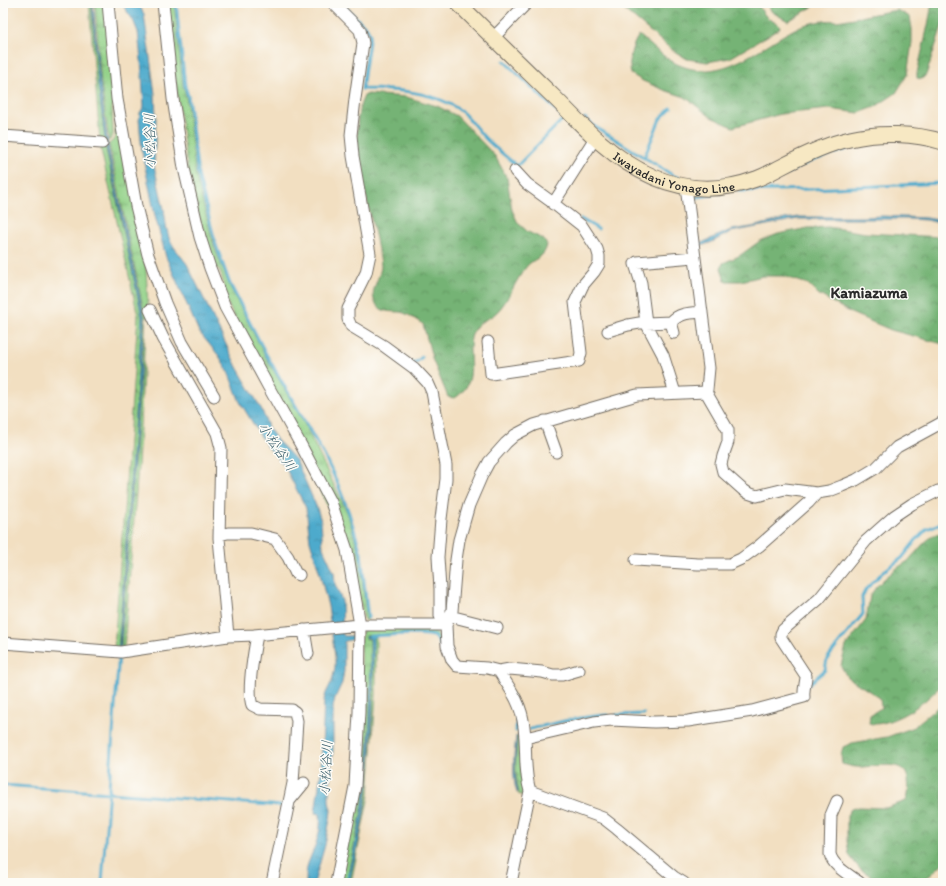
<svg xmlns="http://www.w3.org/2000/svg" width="946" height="886" viewBox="0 0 946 886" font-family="Itim,'Klee One',sans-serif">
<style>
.grass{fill:url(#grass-tufts);stroke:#5e7e59}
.forest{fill:url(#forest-crowns);stroke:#506f50}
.water{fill:url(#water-ripples);stroke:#3c6a7c}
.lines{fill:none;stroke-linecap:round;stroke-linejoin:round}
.stream{stroke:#4eaacc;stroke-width:3}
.street-casing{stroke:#716a60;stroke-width:13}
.secondary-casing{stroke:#716a60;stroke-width:17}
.street{stroke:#fff;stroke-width:11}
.secondary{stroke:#f7e8c3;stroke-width:15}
.labels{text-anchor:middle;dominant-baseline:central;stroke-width:3;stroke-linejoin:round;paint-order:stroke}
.street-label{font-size:13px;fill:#2b2b2b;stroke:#fdfcf7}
.water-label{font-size:14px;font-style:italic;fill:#395e6b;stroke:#fdfcf7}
.quarter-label{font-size:15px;font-weight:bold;fill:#2b2b2b;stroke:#fdfcf7}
</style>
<defs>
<pattern id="grass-tufts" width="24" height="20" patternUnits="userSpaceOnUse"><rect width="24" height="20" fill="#92d187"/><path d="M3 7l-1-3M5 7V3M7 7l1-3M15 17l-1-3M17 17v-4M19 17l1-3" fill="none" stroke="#77aa6f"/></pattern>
<pattern id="forest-crowns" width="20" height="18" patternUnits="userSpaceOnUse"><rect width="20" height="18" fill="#75b374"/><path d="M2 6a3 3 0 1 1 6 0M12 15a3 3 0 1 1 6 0" fill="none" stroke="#60925f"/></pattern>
<pattern id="water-ripples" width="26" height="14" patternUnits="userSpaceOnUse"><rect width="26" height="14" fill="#4eaacc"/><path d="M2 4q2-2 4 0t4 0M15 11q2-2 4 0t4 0" fill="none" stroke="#418ba6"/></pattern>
</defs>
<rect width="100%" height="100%" fill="#fdfcf7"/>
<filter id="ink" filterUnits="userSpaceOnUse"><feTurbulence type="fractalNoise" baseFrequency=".025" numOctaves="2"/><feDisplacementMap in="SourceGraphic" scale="8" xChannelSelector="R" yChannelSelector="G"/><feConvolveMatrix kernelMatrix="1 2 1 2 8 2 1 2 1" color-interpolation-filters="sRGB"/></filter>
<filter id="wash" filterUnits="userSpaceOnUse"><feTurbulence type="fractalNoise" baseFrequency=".012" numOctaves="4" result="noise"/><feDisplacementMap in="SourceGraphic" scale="16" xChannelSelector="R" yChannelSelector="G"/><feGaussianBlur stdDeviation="0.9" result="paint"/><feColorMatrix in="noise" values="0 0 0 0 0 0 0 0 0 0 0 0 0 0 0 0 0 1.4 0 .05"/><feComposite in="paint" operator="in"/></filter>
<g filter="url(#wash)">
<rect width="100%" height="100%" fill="#f2dfc1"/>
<path class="grass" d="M89 3H91L98 85 105 141H100Z
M95 3H106L115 101 112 108 113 135 109 141 101 83Z
M165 3H174L183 86 186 97 196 176 214 246 229 285 265 356 303 421 347 512 359 553 367 622 364 620 349 550 224 296C224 286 223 278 219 269L215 268 190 187Z
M115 109 145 250 148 306 150 316 146 317 138 466 124 649H121L145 317 109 144 116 138Z
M100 145 105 146 142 317 118 649H114L138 316Z
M365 628C375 626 426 628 435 632 436 633 438 635 439 636 445 645 445 659 454 666 463 672 480 670 490 672 504 675 519 704 521 718 522 722 521 726 521 730L518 731C519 705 511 698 498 677L495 674C484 671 461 672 453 666 444 659 443 648 438 639 433 628 388 634 376 635V695L369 796 351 883H349C355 854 363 826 367 797 374 743 374 689 373 636H366V639H370C371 694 370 748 363 803 359 830 351 856 346 883H337L357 782 362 703 361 640 362 632Z
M518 735 520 736 521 769 524 796 518 794 519 792C514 773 516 755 518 735Z"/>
<path class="forest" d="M616 3H758C759 8 765 16 769 19 773 22 777 22 780 26L779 29 730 58 707 62 687 59 671 49Z
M766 3H815L814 6 788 21 772 12Z
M932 3H943V23L926 75 922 79 917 78V73L928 25Z
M897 10 910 17 912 29V43L907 75 896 93 875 107 859 113 829 109 781 114 733 127 711 117 685 97 664 90 643 81 631 74C628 60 631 47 639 35 650 44 661 55 673 62 722 88 759 45 801 26 807 24 815 22 822 21 827 20 832 21 837 21 857 18 877 13 897 10Z
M368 94 406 97 437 106 457 116 495 156 507 178 512 210 518 223 528 232 543 239 547 245C544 259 535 257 527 266 515 280 510 299 497 312 489 320 476 321 472 334 465 358 481 381 455 398L448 397 433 361 423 324C417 321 410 315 404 313 394 310 384 315 376 304 368 291 380 280 381 266 381 258 377 248 376 239 368 202 346 131 364 96Z
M828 227 866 233 943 237V344L891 330 851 313 818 294 808 284 783 276H763L741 281H725L721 268 723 263 739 256 760 241 778 234 808 228Z
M943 533V684C935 691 928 699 919 705 909 713 881 728 869 723L870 715 881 708 880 698 847 677 841 666 846 646 866 620 870 596 876 587 883 580 897 568 908 561 925 542 934 535Z
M943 703V756L941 781 943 787V863L932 874 918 883H884L871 876 860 869 849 855 847 841V815L851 809 859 807 886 808 906 801C909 794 909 788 908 780 906 757 873 768 857 767 852 767 847 765 842 764L841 755 843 747 852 743 887 737 912 728Z"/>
<path class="water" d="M92 3H93L100 84 108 147 144 317 120 649 118 658 142 317 106 146 98 84Z
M124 3H138L144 14 155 94 156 118 154 166 164 209 166 225 169 238 174 247 187 264 237 367 262 410 268 427 277 440 296 460 317 508 321 521 323 548 334 572 335 584 342 601 343 635 344 636H354L355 639 346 641 344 642V671L342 683 335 698 333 707V751L329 791V802L331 810 330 819 325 845 314 883H306C306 876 306 867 309 861 315 846 322 831 320 814L315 813 321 771 324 700 326 693 332 681 335 668V657L328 606 320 574 310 541 306 508 288 473 286 468 283 464 266 445 240 402 227 369 219 356 199 332 166 257 155 216 142 152 139 119 140 113 144 106 141 60 138 32 133 20 124 7Z
M882 216 927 218 943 221V224L927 220 908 219H798L731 232 712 242 698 247 697 243 699 244 731 230 751 227 785 219 798 217H864Z
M366 636H373C373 689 373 743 366 797 363 826 355 854 349 883H346C352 854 361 825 364 796 371 744 371 691 370 638H366Z
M516 736H517C515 755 513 773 518 792L517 793C511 773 514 756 516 736Z"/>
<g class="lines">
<path class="stream" d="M176 3 185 86 188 96 198 175 216 245 230 284 266 354 324 455 337 482 349 513 361 553 368 618
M341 3 367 28 370 34 362 89C394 89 436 91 462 112 471 120 478 131 487 140 496 149 507 157 517 166V168
M3 15 4 3
M504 61 564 118 517 166
M585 118 594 126 674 176 680 178
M644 158 660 119 671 108
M775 179 811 161 855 146
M739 191 811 189 943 183
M691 198 712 195
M581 219 598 229
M413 362 415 363 422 357
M370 636C383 636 426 631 435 637 438 639 444 656 448 662
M809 684 825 670 827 659 840 642 863 614 862 597 866 589 884 571 902 558 916 540 927 529 943 522
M616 715 644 714
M530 729C555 723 582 716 608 715
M516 731 517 716
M3 785 283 806
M102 883 119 653"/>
</g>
</g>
<g filter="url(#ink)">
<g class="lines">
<defs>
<path id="street" d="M108 3 117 99 136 206 148 255 165 303 182 342 214 396
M163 3 173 99 184 168 200 237 210 268 225 307 268 386 302 447 331 502 347 550 360 625 359 712 355 786 336 883
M333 3 360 30 363 43 355 99 351 135 353 156 370 254 366 273 348 309V319L351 326 384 346 414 368 428 383 432 392 446 465V479L441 519 438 557 440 589V616L446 625
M493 38 527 3
M3 136 102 143
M553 204 595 138
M150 310 163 338 217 433 221 448 219 538 228 636
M671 322 674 333
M646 323 671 322C679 313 690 313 702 312
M608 331 628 325 645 322
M488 342 491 374 579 361 581 353 575 302 583 285 594 272 599 264V256L597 249 582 226 549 200 527 184 515 171
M706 392 728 430V442L723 456 721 464 723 472 742 489 748 493 757 496 785 489 817 493 829 491 842 486 856 480 876 468 897 447 943 422
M675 393 663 355 646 323 641 283 635 264 637 262 694 257
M545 421 556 452
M219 535 228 533H251L275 539 288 557 296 574 299 575
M636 560 698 564H730L741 559 759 546 809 502 817 493
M450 616 497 628
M304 630 308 654
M257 635C254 651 247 691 252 705L260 709 292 710 295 712 297 721 293 783 272 883
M3 643 121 652 228 636 254 635 360 625H446
M499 671 510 669 542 672 553 675H562L579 670
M525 738 594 722 611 720 654 722 688 721 752 711 804 697C803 689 806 683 806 676L781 638V634L783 630 819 599 866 541 894 516 912 504 938 491H943
M530 791 603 818 617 829 674 877 684 883
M290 800 304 783
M837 801 831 815 830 854C833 867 850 875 860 883
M511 883 530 791C522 765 529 737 521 712 517 696 507 685 499 671L487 668 457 666 452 660 447 646 446 625 452 611 456 560 459 540 469 505 482 475 489 462 506 443 515 435 534 425 637 395 706 392 707 390 709 368 686 187"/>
<g id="secondary">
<path id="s1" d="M458 3C490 35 523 67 555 98 570 113 585 129 601 143 646 182 697 201 756 179 765 176 773 171 781 167 802 156 826 144 850 139 879 132 915 133 943 142"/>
</g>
</defs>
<use href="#street" class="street-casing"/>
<use href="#secondary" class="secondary-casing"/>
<use href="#street" class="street"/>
<use href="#secondary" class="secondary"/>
</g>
</g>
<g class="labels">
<g class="street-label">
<text stroke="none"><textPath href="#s1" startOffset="282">Iwayadani Yonago Line</textPath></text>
</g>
<g class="water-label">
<text transform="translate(150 141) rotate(-91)">小松谷川</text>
<text transform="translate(277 447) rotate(56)">小松谷川</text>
<text transform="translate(326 768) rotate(-87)">小松谷川</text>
</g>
<g class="quarter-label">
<text x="869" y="293">Kamiazuma</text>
</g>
</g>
<rect width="946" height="886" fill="none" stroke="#fdfcf7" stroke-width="16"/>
</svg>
